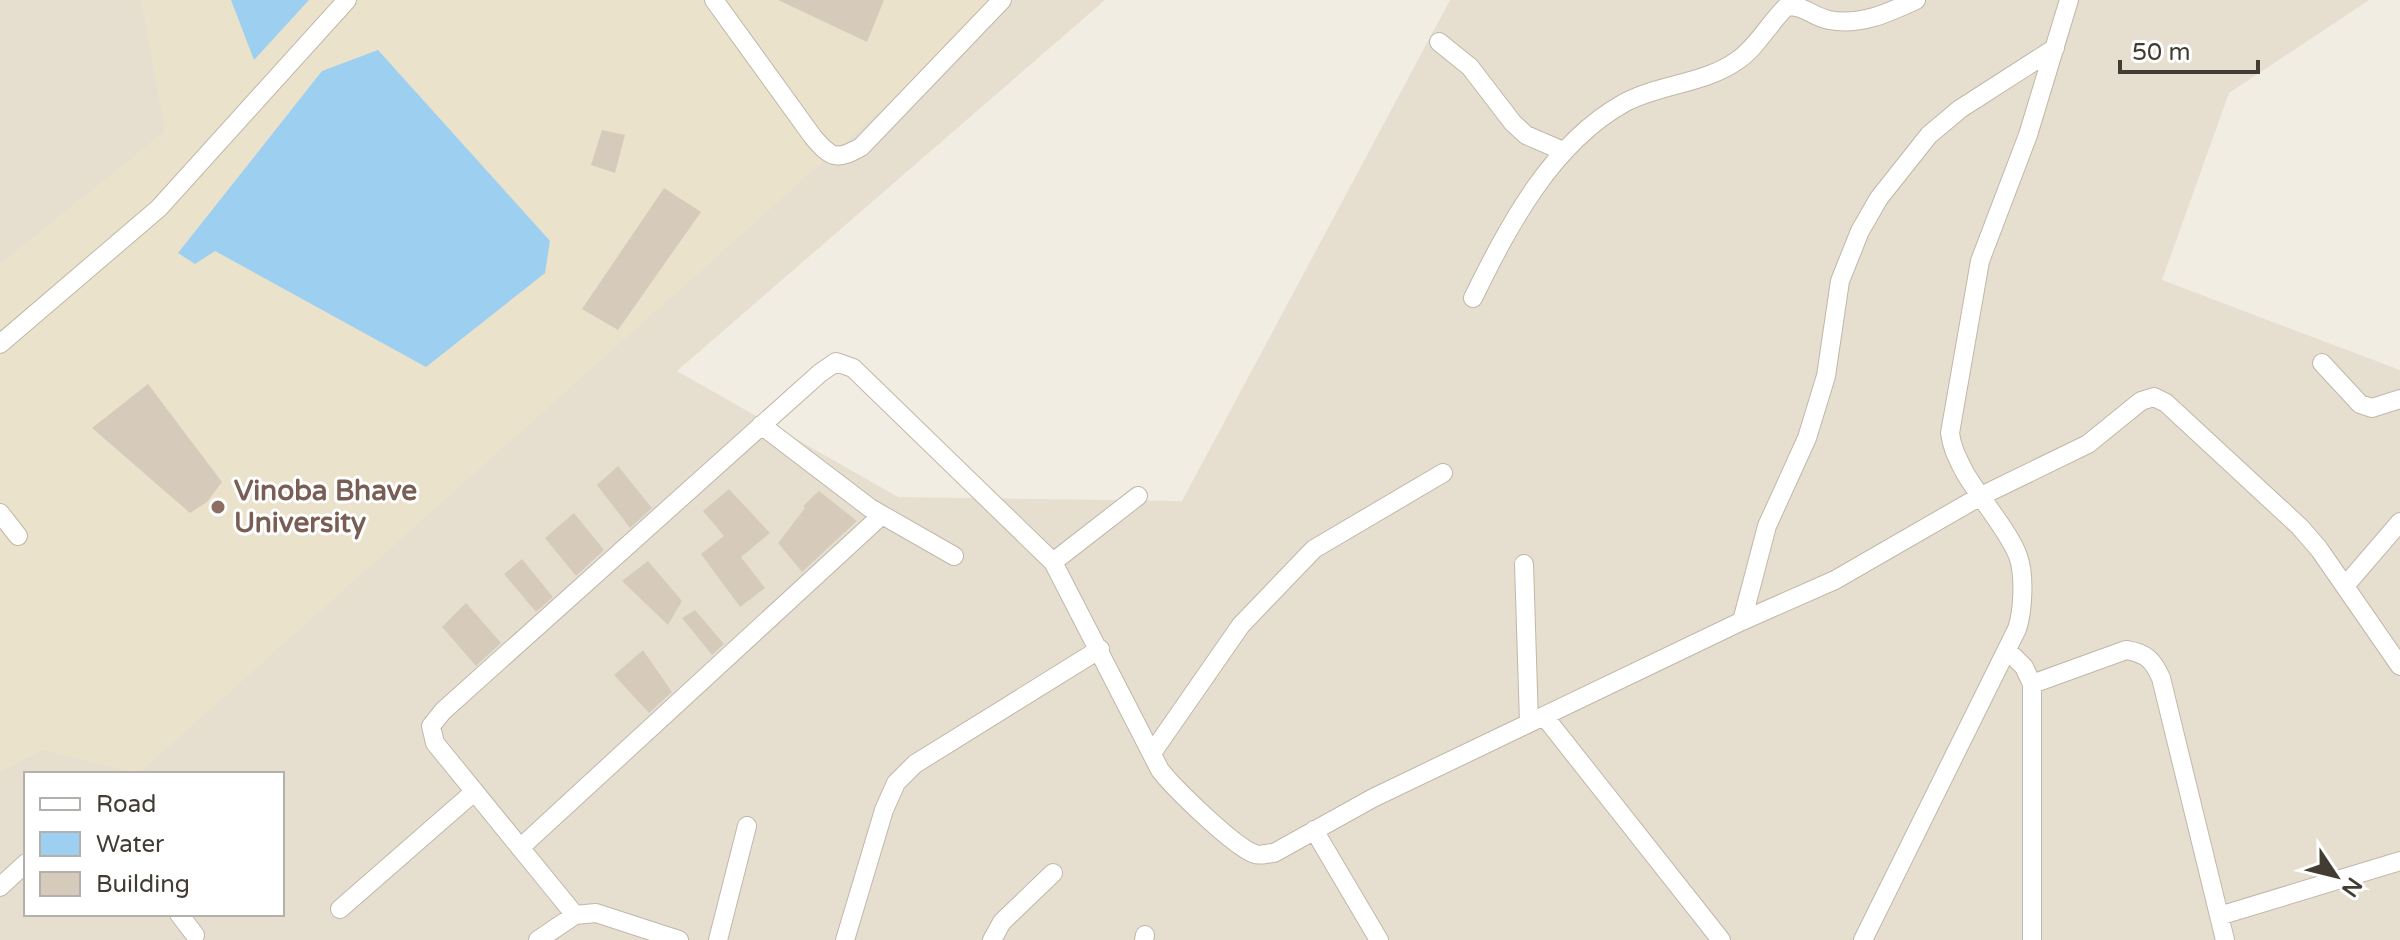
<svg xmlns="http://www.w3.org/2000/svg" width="2400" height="940" viewBox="0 0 2400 940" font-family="'Varela Round',sans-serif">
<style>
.residential{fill:#e6dfd0;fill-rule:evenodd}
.education{fill:#ebe2cc}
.water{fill:#9dcff0}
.building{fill:#d6cbbb}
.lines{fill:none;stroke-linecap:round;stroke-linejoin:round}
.minor-casing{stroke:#c0b7a8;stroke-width:20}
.minor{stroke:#fff;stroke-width:18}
.education-dot{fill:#8d6e63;stroke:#fff;stroke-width:3}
.labels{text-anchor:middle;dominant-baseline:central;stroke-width:6;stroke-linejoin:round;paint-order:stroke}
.education-label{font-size:28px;font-weight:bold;fill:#785e54;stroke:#fff;text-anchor:start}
</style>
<rect width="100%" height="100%" fill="#f2ede2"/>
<path class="residential" d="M0 0H1105L677 371 898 497 1182 501 1450 0H2369L2229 93 2162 280 2400 370V940H0ZM26 774H282V914H26Z"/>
<path class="education" d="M141 0H1004L138 774 43 750 0 772V264L165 131Z"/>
<path class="water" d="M231 0H309L254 60Z
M378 50 550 241 545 273 426 367 215 251 195 264 178 253 322 71Z"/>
<path class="building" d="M778 0H884L867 42Z
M602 130 625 135 615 173 591 165Z
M664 188 701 212 618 330 582 309Z
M148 384 222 482 207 502 190 513 92 428Z
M618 466 652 508 630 528 597 485Z
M729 489 770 533 741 557 765 588 740 607 701 554 724 536 703 511Z
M819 491 857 521 802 572 778 543 805 508 803 506Z
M574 513 604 550 576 576 545 538Z
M522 559 553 597 536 612 504 574Z
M648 561 682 601 668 625 622 581Z
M466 603 501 643 476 666 442 627Z
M695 610 724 644 712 655 682 618Z
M643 650 672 692 649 713 614 675Z"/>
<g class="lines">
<defs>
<path id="minor" d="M714 0 813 137C831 158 836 161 861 147L1002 0
M1439 42 1470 67 1513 123 1526 135 1563 151
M1473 298C1509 225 1551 144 1624 103 1659 84 1705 84 1738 60 1757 47 1770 22 1787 6 1806 6 1813 17 1829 20 1860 26 1888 13 1916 0
M0 344 159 208 347 0
M2322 363 2360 404 2372 408 2400 399
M761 425 870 508 954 556
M0 513 18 536
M1053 562 1138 496
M1524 564 1529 723
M2345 586 2400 522
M1742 621 1767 526 1807 438 1826 376 1840 281 1860 231 1879 198 1929 135 1960 109 2055 48
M2007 650 2024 667 2032 684V940
M2032 684 2126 650C2146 653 2153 660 2161 678L2225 940
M1544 716 1721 940
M1152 753 1241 625 1314 549 1443 473
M1314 830 1379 940
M520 848 882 515
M0 887 26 863
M340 909 474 792
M179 914 195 935
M575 915 435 743 431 726 443 711 820 373 836 362 853 368 1053 562 1160 770C1174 788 1234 847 1255 854 1260 856 1268 853 1274 853L1373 798 1742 621 1835 580 1979 497 2088 444 2141 401 2154 397 2166 403 2300 527 2319 549 2400 666
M2219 916 2400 861
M538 940 575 915 596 913 679 940
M718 940 747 826
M845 940 884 810 896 783 915 764 1100 649
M992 940 1002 922 1053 873
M1144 940 1145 935
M1863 940 2017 629C2023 611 2025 575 2018 556 2010 533 1979 497 1965 473 1958 459 1952 449 1950 433L1980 261 2028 135 2069 0"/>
</defs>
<use href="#minor" class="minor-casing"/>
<use href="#minor" class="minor"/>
</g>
<circle class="education-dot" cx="218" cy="507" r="8"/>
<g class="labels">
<g class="education-label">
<text x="234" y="491">Vinoba Bhave<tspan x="234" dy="32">University</tspan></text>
</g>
</g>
<rect x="24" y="772" width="260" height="144" fill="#ffffff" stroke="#b4b1ad" stroke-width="2"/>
<rect x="40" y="798" width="40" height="12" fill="#ffffff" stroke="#b4b1ad" stroke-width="2"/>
<text x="96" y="812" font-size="24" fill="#433c33">Road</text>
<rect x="40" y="832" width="40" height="24" fill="#9dcff0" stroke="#b4b1ad" stroke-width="2"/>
<text x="96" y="852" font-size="24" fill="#433c33">Water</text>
<rect x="40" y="872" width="40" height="24" fill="#d6cbbb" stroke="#b4b1ad" stroke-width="2"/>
<text x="96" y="892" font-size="24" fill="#433c33">Building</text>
<g transform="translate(2336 876) rotate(125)" stroke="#ffffff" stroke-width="6" paint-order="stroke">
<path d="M0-6L14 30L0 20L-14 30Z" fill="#433c33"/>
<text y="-12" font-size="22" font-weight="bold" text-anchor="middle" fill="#433c33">N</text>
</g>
<path d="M2120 60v12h138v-12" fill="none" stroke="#433c33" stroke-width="4"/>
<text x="2132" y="60" font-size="24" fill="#433c33" stroke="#ffffff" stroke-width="6" paint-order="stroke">50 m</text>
</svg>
